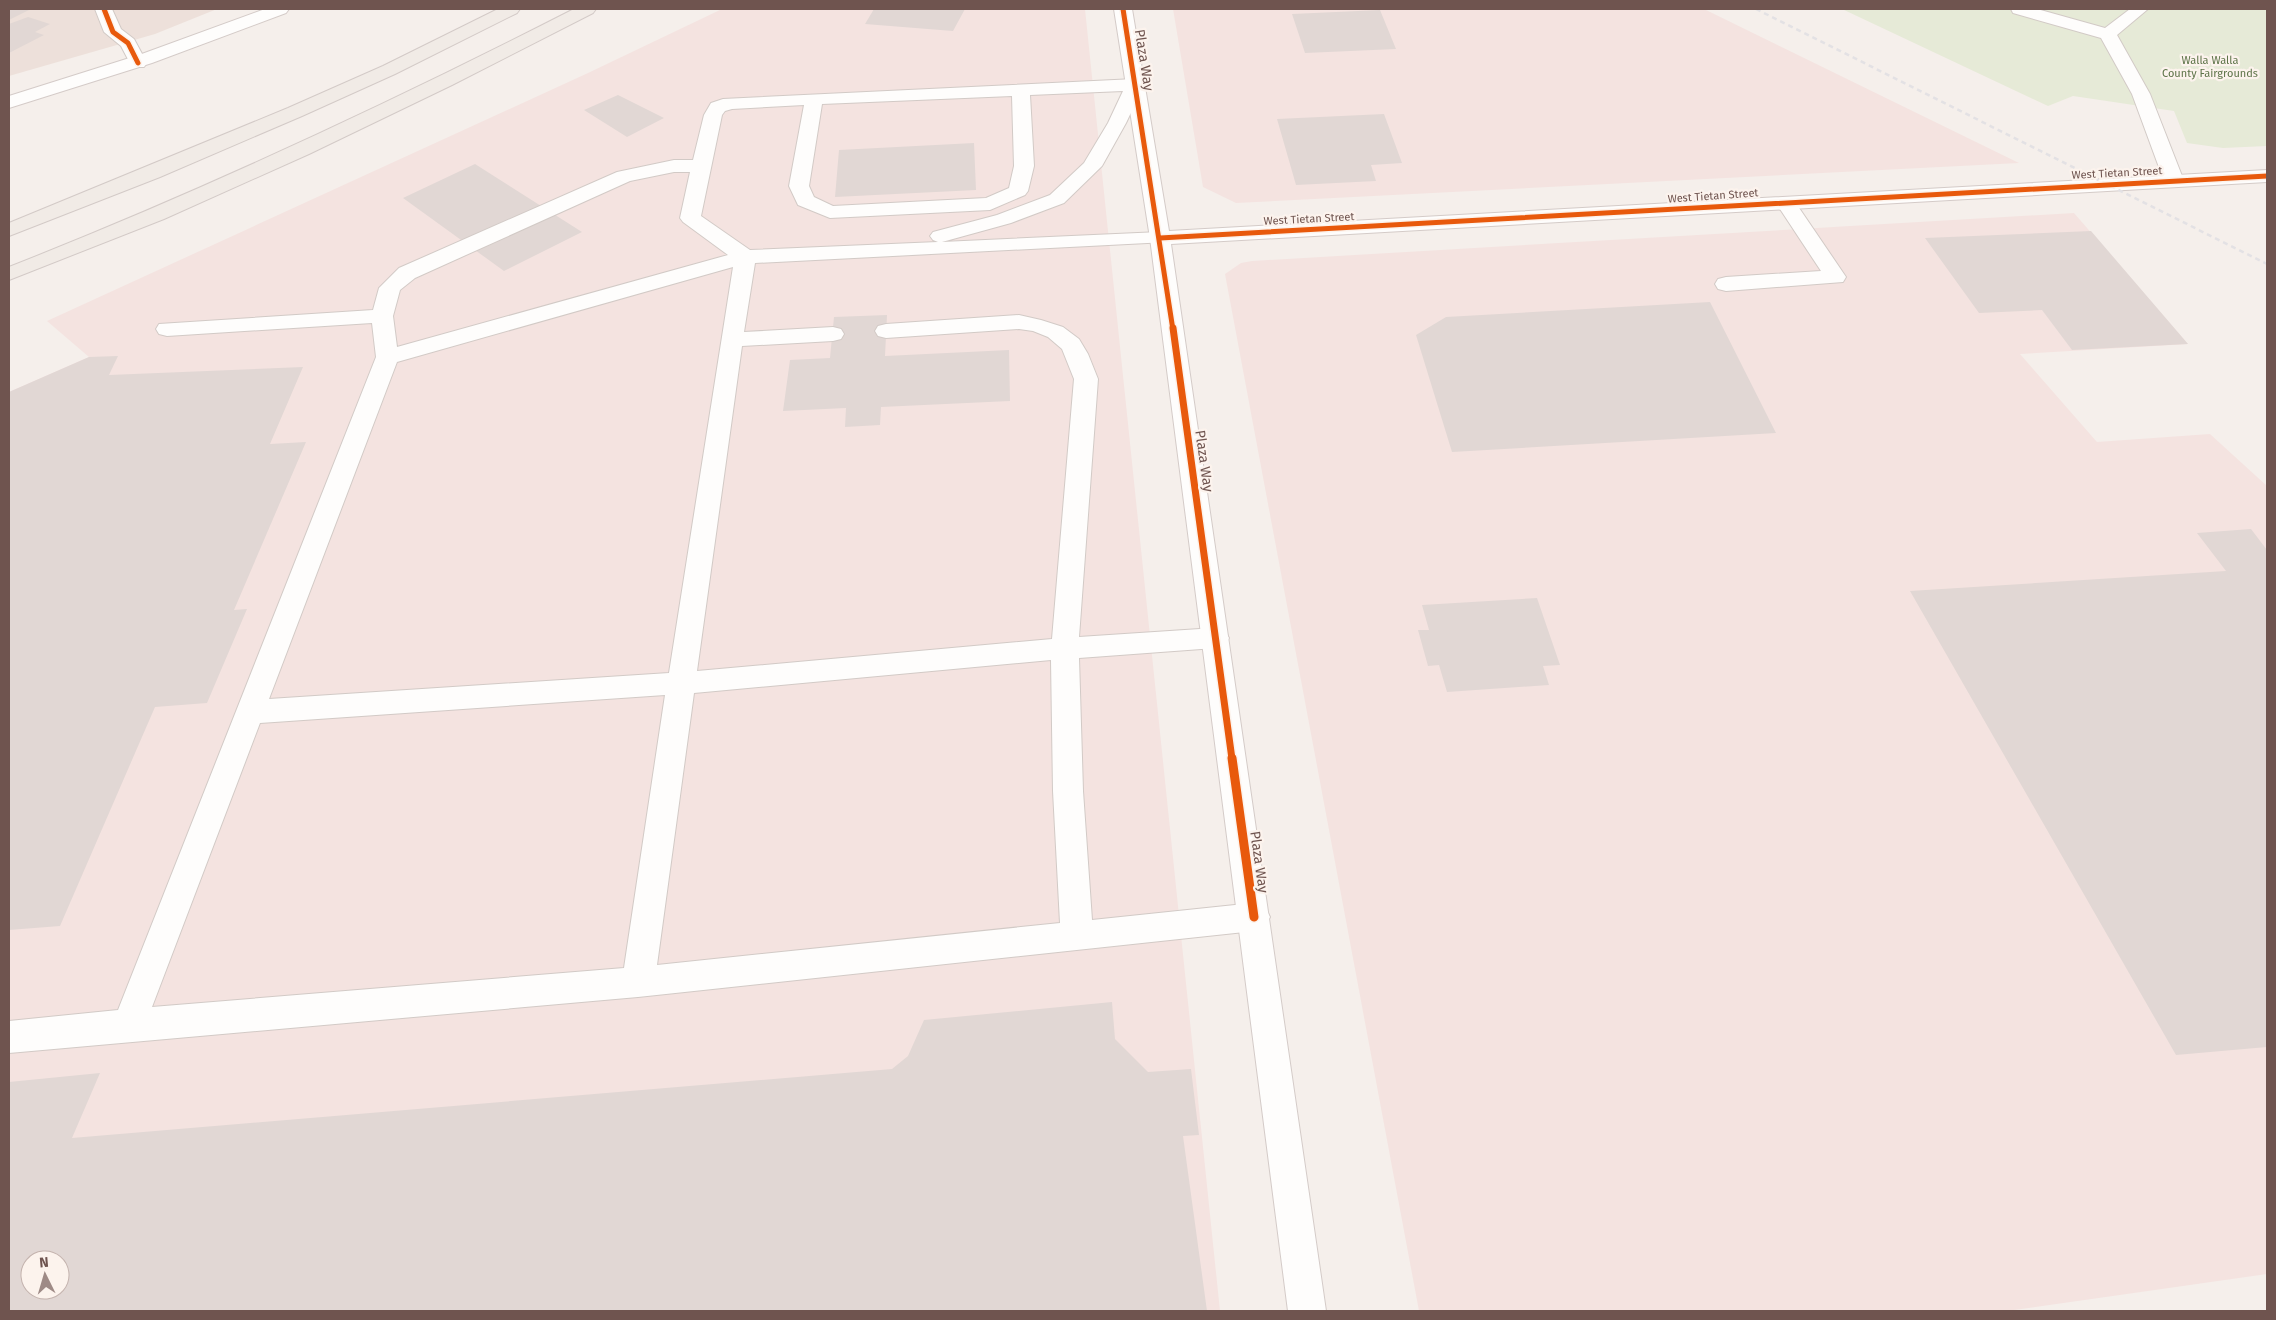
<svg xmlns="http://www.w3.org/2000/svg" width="2276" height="1320" viewBox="0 0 2276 1320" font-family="'Fira Sans',sans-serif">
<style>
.residential{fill:#ede0da}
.commercial{fill:#f4e3e0;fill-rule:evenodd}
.green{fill:#e6ead7}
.building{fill:#e1d7d4;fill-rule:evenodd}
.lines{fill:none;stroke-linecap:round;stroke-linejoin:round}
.lane-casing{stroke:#d2cac6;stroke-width:2}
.street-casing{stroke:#d2cac6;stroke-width:2}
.secondary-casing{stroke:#d4cbc8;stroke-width:2}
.primary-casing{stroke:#d3cac7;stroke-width:2}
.lane{fill:#fefdfc;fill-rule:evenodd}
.street{fill:#fefdfc;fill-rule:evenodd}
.secondary{fill:#fefdfc;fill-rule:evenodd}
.primary{fill:#f1ebe6;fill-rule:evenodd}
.rail{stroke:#e3e1e4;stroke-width:2.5;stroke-dasharray:5 4;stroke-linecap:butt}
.cycleway-far2-casing{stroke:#fcf3ed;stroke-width:8}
.cycleway-far1-casing{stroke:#fcf3ed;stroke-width:10}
.cycleway-casing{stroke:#fcf3ed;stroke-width:12}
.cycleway-far2{stroke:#e8590c;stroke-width:5}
.cycleway-far1{stroke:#e8590c;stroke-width:7}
.cycleway{stroke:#e8590c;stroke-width:9}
.labels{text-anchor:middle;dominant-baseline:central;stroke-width:4.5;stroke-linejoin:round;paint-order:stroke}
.far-park-label{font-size:11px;fill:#5e7449;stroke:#fcf3ed}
.far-street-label{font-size:11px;fill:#6f544f;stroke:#fcf3ed}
.street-label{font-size:14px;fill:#6f544f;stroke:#fcf3ed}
</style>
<rect width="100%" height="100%" fill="#f5efeb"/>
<path class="residential" d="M9 9H217L155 34 9 76Z"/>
<path class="commercial" d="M722 9H1085L1220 1311H9V392L89 357 47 321 588 73ZM30 1260H60V1290H30Z
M1173 9H1704L2019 163 1236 203 1203 187Z
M2074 213 2188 344 2020 354 2097 442 2210 434 2267 486V1274L2007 1311H1419L1225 274 1241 263 1252 261Z"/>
<path class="green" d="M1842 9H2267V146L2223 148 2187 143 2174 111 2073 96 2048 106Z"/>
<path class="building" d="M9 9H31L9 20Z
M874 9H965L953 31 865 24Z
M1380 10 1396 49 1305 53 1292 14Z
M28 17 50 24 35 32 44 35 9 53V24Z
M618 95 664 118 627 137 584 110Z
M1384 114 1402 163 1371 165 1376 181 1296 185 1277 119Z
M974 143 976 190 835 197 839 150Z
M475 164 582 232 504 271 403 198Z
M2091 231 2188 344 2072 350 2042 310 1979 313 1925 238Z
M1710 302 1776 433 1452 452 1416 335 1446 317Z
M887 315 885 356 1009 350 1010 401 881 407 880 425 845 427 846 408 783 411 790 360 830 358 834 317Z
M118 356 109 375 303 367 270 444 306 442 234 610 247 609 207 703 155 707 60 926 9 930V392L89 357Z
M2251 529 2267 550V1047L2176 1055 1910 591 2226 571 2197 533Z
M1537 598 1560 665 1543 666 1549 685 1447 692 1439 665 1428 666 1418 630H1429L1422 605Z
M1112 1002 1115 1039 1148 1072 1191 1069 1199 1135 1183 1136 1207 1311H9V1082L100 1073 72 1138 892 1069 908 1056 924 1020ZM30 1260H60V1290H30Z"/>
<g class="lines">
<defs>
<path id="lane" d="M2011 9H2037L2105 28 2130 9H2148L2117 35 2150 94 2184 181 2181 185 2174 187 2167 185 2164 181 2132 94 2101 38 2013 13Z
M1135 79 1142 81 1144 85 1126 123 1102 166 1064 203 1011 223 942 242 1160 232 1167 234 1170 238 1167 242 755 263 744 332 833 327 841 329 844 334 841 339 833 341 742 346 697 671 1052 639 1074 379 1062 349 1048 337 1033 331 1019 329 886 338 878 336 875 331 878 326 886 324 1019 315 1041 320 1063 327 1079 339 1088 354 1098 379 1079 637 1215 628 1225 631 1229 638 1225 645 1215 648 1079 658 1083 791 1092 920 1254 903 1265 907 1270 917 1265 927 1254 931 638 997 9 1053V1021L118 1010 376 357 372 323 167 336 159 334 156 329 159 324 373 310 379 288 399 268 617 172 674 160H693L704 115 711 103 723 99ZM1123 91 1108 123 1084 163 1050 195 997 215 933 232 930 236 933 240 938 242 750 250 701 216 722 115 725 111 732 109 804 105 789 186 798 205 830 218 990 210 1025 195 1028 191 1034 166 1030 95ZM1012 96 1014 166 1009 188 986 198 833 206 814 197 809 186 822 104ZM674 172H690L680 218 683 222 728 255 397 347 393 316 400 290 415 278 630 181ZM733 267 669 673 269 699 397 362ZM1051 660 1053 791 1060 923 657 965 694 693ZM665 695 624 968 152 1007 260 723Z
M1786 197 1793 199 1846 277 1843 282 1726 291 1718 289 1715 284 1718 279 1726 277 1821 271 1776 203 1779 199Z"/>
<path id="street" d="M95 9H112L121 29 134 39 147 63 144 67H132L121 46 104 32Z"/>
<path id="secondary" d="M265 9H289L286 13 152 63 9 108V96L139 55Z
M1114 9H1132L1169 231 2267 170V182L1171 244 1326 1311H1288L1150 238Z"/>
<path id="primary" d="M498 9H520L517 13 395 74 302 116 160 177 9 236V223L288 108 383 66Z
M574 9H596L593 13 452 85 309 154 164 219 9 280V267C202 191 390 103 574 9Z"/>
</defs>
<use href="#lane" class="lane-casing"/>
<use href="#street" class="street-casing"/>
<use href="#secondary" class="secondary-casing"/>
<use href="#primary" class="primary-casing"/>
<use href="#lane" class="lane"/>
<use href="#street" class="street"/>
<use href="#secondary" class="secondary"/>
<use href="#primary" class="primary"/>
<path class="rail" d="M1756 9 2267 264"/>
<defs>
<path id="cycleway-far2" d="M104 9 113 32 128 43 138 63
M1123 9 1173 330
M1160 238 2267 176"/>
<path id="cycleway-far1" d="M1173 328 1232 759"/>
<path id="cycleway" d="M1232 758 1254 917"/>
</defs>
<use href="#cycleway-far2" class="cycleway-far2-casing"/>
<use href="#cycleway-far1" class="cycleway-far1-casing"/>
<use href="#cycleway" class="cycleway-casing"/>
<use href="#cycleway-far2" class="cycleway-far2"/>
<use href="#cycleway-far1" class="cycleway-far1"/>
<use href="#cycleway" class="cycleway"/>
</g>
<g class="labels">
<g class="far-park-label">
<text x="2210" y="60">Walla Walla<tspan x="2210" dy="13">County Fairgrounds</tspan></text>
</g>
<g class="far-street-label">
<text transform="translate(2117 173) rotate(-3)">West Tietan Street</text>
<text transform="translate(1713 196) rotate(-4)">West Tietan Street</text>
<text transform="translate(1309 219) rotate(-3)">West Tietan Street</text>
</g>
<g class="street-label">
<text transform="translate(1144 60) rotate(81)">Plaza Way</text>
<text transform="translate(1204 461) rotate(82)">Plaza Way</text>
<text transform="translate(1259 862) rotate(82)">Plaza Way</text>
</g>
</g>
<rect width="2276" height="1320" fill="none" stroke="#6f544f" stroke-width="20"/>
<g transform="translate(45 1275) rotate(355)"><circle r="24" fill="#fcf3ed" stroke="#c4b3ae"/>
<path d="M0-4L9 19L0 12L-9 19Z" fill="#9e8a86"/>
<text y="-8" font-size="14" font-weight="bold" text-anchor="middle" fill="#6f544f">N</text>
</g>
</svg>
